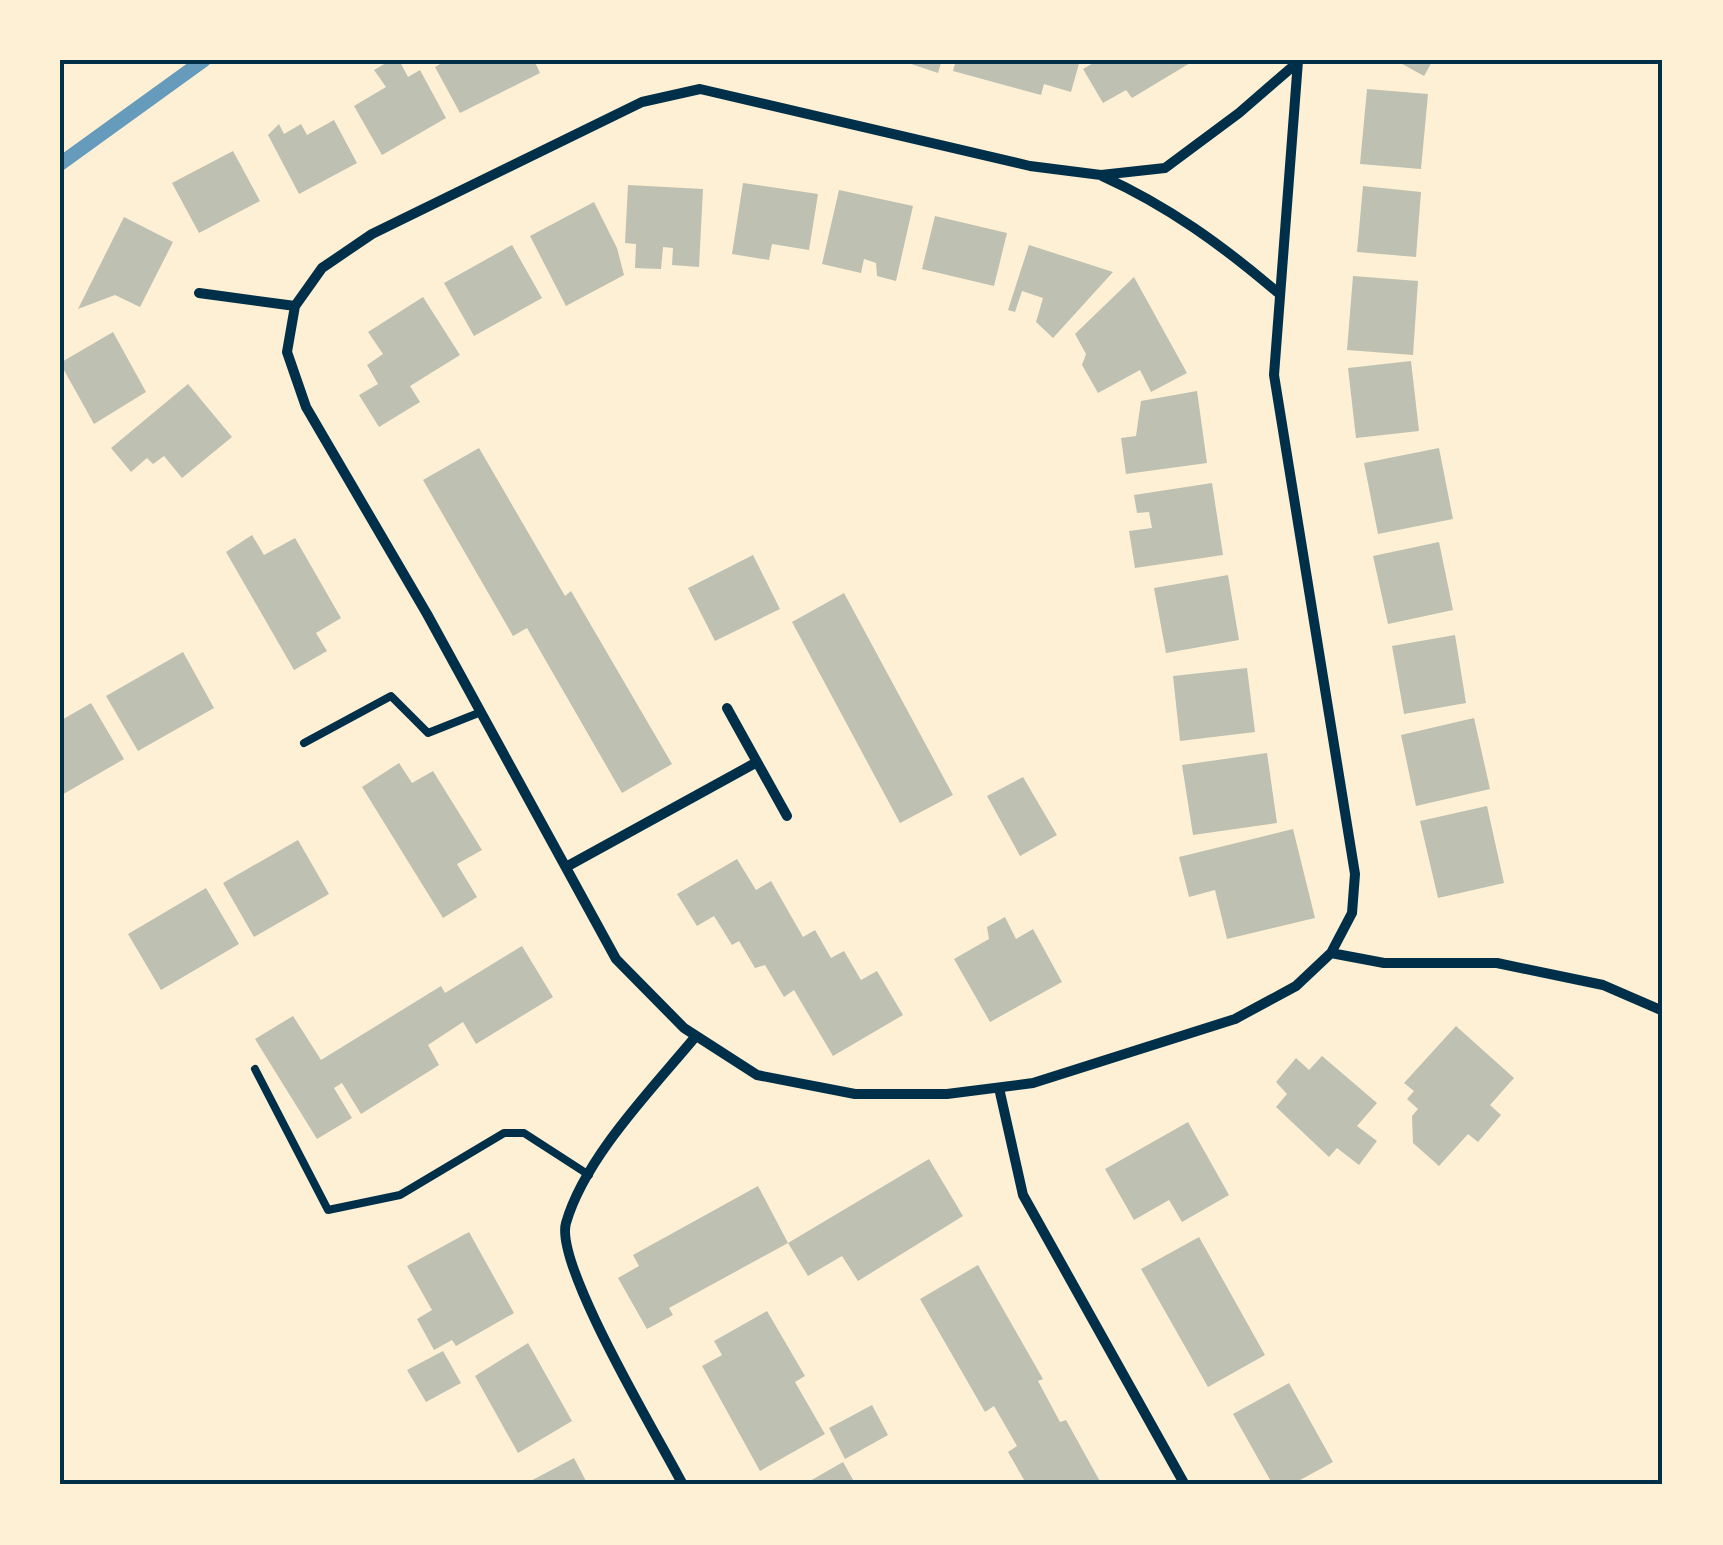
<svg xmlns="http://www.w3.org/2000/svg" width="1723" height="1545" viewBox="0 0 1723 1545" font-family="'Space Grotesk',sans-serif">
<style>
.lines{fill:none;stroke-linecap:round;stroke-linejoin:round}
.stream{stroke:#669bbc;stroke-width:14}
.building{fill:#bec0b2}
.service{stroke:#003049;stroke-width:8}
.minor{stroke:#003049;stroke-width:10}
.neatline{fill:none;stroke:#003049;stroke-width:4}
</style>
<rect width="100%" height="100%" fill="#fdf0d5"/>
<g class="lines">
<path class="stream" d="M60 164 204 60"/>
</g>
<path class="building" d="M391 60H399L408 77 420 70 446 118 382 155 354 106 386 87 374 70Z
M447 60H534L540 73 460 113 435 67Z
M899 60H942L938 73Z
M956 60H1080L1071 92 1044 84 1041 95 953 71Z
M1098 60H1195L1132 98 1126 90 1103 103 1083 69Z
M1395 60H1433L1424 76Z
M1367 89 1428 94 1421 169 1360 164Z
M334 120 357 163 299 194 268 135 279 124 284 134 301 124 307 135Z
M233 151 260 201 199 233 172 183Z
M743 183 818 194 809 250 772 244 769 260 732 254Z
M628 185 703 189 699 267 672 265 673 248 663 247 661 269 635 268 636 244 625 243Z
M1363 186 1421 192 1416 257 1357 252Z
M839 190 913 206 896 281 877 276 876 263 864 259 861 273 822 264Z
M594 202 617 248 624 275 566 306 530 236Z
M935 216 1007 233 994 286 922 269Z
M124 217 173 242 140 307 115 295 78 309Z
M512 245 542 298 474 336 444 283Z
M1029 245 1113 272 1053 338 1036 322 1043 298 1022 291 1015 312 1008 310Z
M1353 276 1418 281 1413 355 1347 350Z
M1134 277 1187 373 1151 392 1140 370 1098 393 1082 365 1086 354 1075 334Z
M423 297 460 355 410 386 420 402 379 427 359 395 378 384 367 365 383 354 368 332Z
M113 332 146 392 94 424 60 363Z
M1411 361 1419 431 1356 438 1348 368Z
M188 384 232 437 182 478 164 456 153 464 147 458 131 472 111 448Z
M1197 391 1207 463 1126 474 1121 438 1136 436 1141 401Z
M479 448 565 596 571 591 672 764 622 793 527 628 513 636 423 480Z
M1439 448 1453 519 1378 534 1364 463Z
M1212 483 1223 555 1135 568 1129 531 1152 528 1149 512 1137 513 1134 495Z
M252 535 264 555 295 538 341 618 316 633 327 651 294 670 226 552Z
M1439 542 1453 610 1388 624 1373 556Z
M753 555 780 609 715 641 688 588Z
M1228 575 1239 640 1166 653 1154 588Z
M844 593 953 795 900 823 792 622Z
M1455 635 1466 703 1404 714 1392 646Z
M183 652 214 708 138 751 106 696Z
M1247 668 1255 732 1180 741 1173 676Z
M91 703 124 759 60 796V721Z
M1474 718 1490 789 1416 806 1401 735Z
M1267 753 1277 823 1193 835 1182 765Z
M399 763 412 783 433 771 482 850 457 864 477 897 443 918 362 787Z
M1023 777 1057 835 1020 856 987 796Z
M1487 806 1504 883 1438 898 1420 821Z
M1293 829 1315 918 1227 939 1215 890 1189 897 1179 857Z
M298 840 329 894 254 937 223 883Z
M737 859 756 890 771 881 803 937 815 930 831 958 844 951 861 980 877 971 903 1015 833 1056 794 990 784 997 765 965 755 968 739 941 732 945 714 916 697 926 677 894Z
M206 888 239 944 161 990 128 934Z
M1005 917 1016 939 1033 929 1062 982 990 1022 954 959 989 939 987 927Z
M522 946 553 997 476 1044 463 1022 428 1045 439 1065 361 1114 342 1083 334 1088 352 1118 317 1139 255 1039 293 1016 321 1060 441 986 445 993Z
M1456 1026 1514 1078 1490 1105 1501 1115 1478 1142 1468 1134 1439 1166 1413 1143 1412 1116 1418 1109 1407 1099 1414 1091 1404 1083Z
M1322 1056 1377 1103 1357 1126 1377 1141 1359 1165 1337 1148 1329 1157 1276 1107 1287 1094 1276 1082 1296 1058 1309 1070Z
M1188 1122 1229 1195 1182 1222 1169 1200 1134 1220 1105 1169Z
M929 1159 963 1216 858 1281 842 1256 808 1276 788 1243 669 1308 673 1315 647 1329 618 1278 639 1266 633 1255 758 1186 788 1243Z
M469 1232 514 1313 456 1346 452 1340 434 1350 417 1319 432 1310 407 1266Z
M1199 1237 1265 1355 1208 1387 1141 1269Z
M978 1265 1043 1379 1038 1381 1060 1422 1066 1420 1102 1485H1027L1008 1452 1017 1446 994 1406 985 1412 920 1299Z
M767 1311 805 1376 795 1382 825 1434 760 1471 702 1366 722 1355 714 1341Z
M528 1343 572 1421 518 1453 475 1376Z
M443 1351 461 1383 426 1402 407 1370Z
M1289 1383 1333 1462 1291 1485H1273L1233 1414Z
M872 1405 888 1435 845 1459 829 1428Z
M574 1458 588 1485H523Z
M843 1462 856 1485H803Z"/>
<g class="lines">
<path class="service" d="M304 743 391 696 428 733 481 712
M255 1069 328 1210 400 1195 504 1133H524L589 1175"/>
<path class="minor" d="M1298 61 1274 375 1355 874 1352 913 1331 953 1384 963H1497L1603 985 1663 1011
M1298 62 1239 113 1165 168 1101 175 1030 166 700 89 642 102 372 234 322 268 295 306 287 352 306 407 427 614 616 959 684 1028 757 1075 855 1094H947L1033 1083 1235 1019 1296 986 1331 953
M1102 176C1168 206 1222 245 1277 292
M199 293 295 306
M727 708 787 816
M566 867 757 762
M999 1088 1023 1195 1185 1485
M683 1485C660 1440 554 1265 566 1223 585 1157 653 1088 696 1036"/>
</g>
<rect width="1723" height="1545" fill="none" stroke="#fdf0d5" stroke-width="125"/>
<rect x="62" y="62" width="1598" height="1420" class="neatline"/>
</svg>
